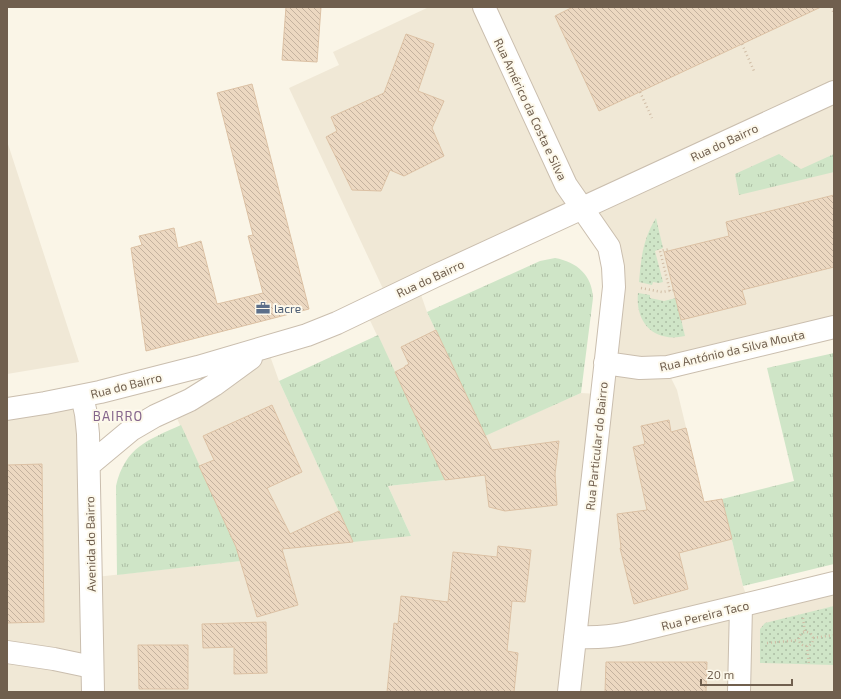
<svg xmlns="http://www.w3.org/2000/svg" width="841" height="699" viewBox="0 0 841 699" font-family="'Exo 2',sans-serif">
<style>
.residential{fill:#f0e8d6}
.grass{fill:url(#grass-tufts)}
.garden{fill:url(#garden-dots)}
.building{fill:url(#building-back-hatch);stroke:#dcc1a4}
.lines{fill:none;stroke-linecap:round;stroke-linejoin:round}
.minor-casing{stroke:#cabeae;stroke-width:24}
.tertiary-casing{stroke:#cabeae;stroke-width:24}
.path{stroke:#d0bca5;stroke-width:2.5;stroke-dasharray:1 3;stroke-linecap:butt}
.minor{stroke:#fff;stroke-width:22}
.tertiary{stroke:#fff;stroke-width:22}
.labels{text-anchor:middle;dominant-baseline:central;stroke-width:4;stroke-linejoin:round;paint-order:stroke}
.street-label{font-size:12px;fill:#705f4e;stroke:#fdf9ec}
.service-label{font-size:12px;fill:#4e5e75;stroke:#fdf9ec;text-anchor:start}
.neighbourhood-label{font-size:13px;letter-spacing:1px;fill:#85668c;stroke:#fdf9ec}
</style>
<defs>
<pattern id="grass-tufts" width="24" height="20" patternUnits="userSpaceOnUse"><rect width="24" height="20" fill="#cfe5c7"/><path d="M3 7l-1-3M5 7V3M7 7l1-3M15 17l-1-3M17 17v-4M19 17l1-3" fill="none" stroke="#acbda4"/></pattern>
<pattern id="garden-dots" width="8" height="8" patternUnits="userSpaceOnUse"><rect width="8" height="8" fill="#cfe5c7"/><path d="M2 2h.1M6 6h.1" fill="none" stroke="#acbda4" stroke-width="1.8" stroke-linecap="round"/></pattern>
<pattern id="building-back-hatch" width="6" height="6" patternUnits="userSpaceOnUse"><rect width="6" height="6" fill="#ecd8c1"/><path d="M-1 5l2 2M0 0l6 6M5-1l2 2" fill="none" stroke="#c4b29f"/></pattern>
</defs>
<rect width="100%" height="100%" fill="#faf5e7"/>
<path class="residential" d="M429 7H476L575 206 385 293 289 88 339 65 333 52Z
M489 7H834V87L584 201Z
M834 97V322L661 364 611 359 619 275 589 210Z
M7 141 79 362 7 374Z
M419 289 427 312 485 435 581 393 598 394 563 692H98L96 577 240 561 228 528 173 410 269 353 279 381 339 511 411 536 388 486 445 480 367 314Z
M610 368 667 370 677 390 704 502 722 499 743 586 748 600 579 633Z
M77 405 86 656 7 645V416Z
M834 589V692H570L577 643Z
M7 662 87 671 88 692H7Z"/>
<path class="grass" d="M779 154 801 169 834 154V172L739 195 735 174Z
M555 258C577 262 592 275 593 298L581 393 485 436 427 312 540 261Z
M378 335 445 480 388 486 411 536 353 542 279 381Z
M834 353V472H833L834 477V564L743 586 722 499 794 481 767 368Z
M181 425 240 554 241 561 117 575 116 486C125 447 148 440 181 425Z"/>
<path class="garden" d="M656 218 663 248 655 251 663 282 659 283 653 282 652 285 639 282C641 258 643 239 656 218Z
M638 293 650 295V298L664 301 676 298 685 336C654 343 635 323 638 293Z
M834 606V665L760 663V629L765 623Z"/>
<path class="building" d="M286 7H321L317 62 282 60Z
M573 7H821L599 111 555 16Z
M406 34 434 44 418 91 444 101 432 128 444 156 404 176 390 170 381 191 352 190 326 137 337 131 331 117 384 93Z
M252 84 309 309 146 351 131 248 142 245 139 236 174 228 178 248 201 241 217 304 263 293 248 236 253 235 217 93Z
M834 195V267L742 290 746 304 681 320 664 252 729 236 726 222Z
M436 330 492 450 559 441 555 474 557 505 505 511 489 507 485 475 445 480 395 372 405 367V366L409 364 401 347Z
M272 405 302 472 267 488 290 534 339 511 353 542 282 549 298 605 257 617 236 547 199 466 214 460 203 436Z
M669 420 671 432 686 428 704 502 722 499 732 539 679 553 688 589 634 604 620 548H621L617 514 647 510 633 447 645 444 641 426Z
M42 464 44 622 7 623V465Z
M498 546 531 550 525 602 512 601 507 651 518 653 514 692H387L394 623 398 624 401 596 448 602 453 552 497 557Z
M266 622 267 673 234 674V647L203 648 202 624Z
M138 645H188V689H139Z
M606 662H707L706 692H605Z"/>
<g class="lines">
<defs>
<path id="minor" d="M484 7 566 185 609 247 613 267 614 287 569 692
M605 363 640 368 668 367 834 327
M575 637C593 638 610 637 628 633L834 583
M7 652 54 659 92 667
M739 692 741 606"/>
<path id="tertiary" d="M82 396 86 414 88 434 93 692
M7 409 45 403 100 392 198 367 307 335 337 323 435 276 834 92
M89 465 131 430 155 416 190 400 214 385 251 358"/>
</defs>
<use href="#minor" class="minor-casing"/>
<use href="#tertiary" class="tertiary-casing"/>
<path class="path" d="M831 7 834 13
M742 44 754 71
M640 92 652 118
M641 288 662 292 674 290
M670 291 660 251 670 249
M803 618 805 632
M799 639a7 7 0 1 1 14 0a7 7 0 1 1-14 0Z
M813 638 834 635
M767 643 799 640
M807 646 809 664"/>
<use href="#minor" class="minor"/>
<use href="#tertiary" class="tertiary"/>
</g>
<defs>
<symbol id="office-bare" viewBox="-9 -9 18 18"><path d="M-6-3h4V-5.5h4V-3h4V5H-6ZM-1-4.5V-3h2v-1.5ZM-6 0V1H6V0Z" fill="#5c6f8a" stroke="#fdf9ec" stroke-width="2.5" paint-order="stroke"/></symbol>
</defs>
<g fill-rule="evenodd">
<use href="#office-bare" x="253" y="298" width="20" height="20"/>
</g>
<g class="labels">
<g class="street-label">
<text transform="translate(531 109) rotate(65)">Rua Américo da Costa e Silva</text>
<text transform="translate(724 142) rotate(-25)">Rua do Bairro</text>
<text transform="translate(430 278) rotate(-25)">Rua do Bairro</text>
<text transform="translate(732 350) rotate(-13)">Rua António da Silva Mouta</text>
<text transform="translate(126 385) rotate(-14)">Rua do Bairro</text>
<text transform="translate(596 446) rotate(-84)">Rua Particular do Bairro</text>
<text transform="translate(90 544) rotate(-91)">Avenida do Bairro</text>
<text transform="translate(705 615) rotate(-14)">Rua Pereira Taco</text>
</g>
<g class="service-label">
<text x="274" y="308">lacre</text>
</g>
<g class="neighbourhood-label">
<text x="118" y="416">BAIRRO</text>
</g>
</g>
<rect width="841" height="699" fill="none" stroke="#705f4e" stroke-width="16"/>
<path d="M701 679v6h91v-6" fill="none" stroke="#705f4e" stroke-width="2"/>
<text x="707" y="679" font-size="12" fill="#705f4e" stroke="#fdf9ec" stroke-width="3" paint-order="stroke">20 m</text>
</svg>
